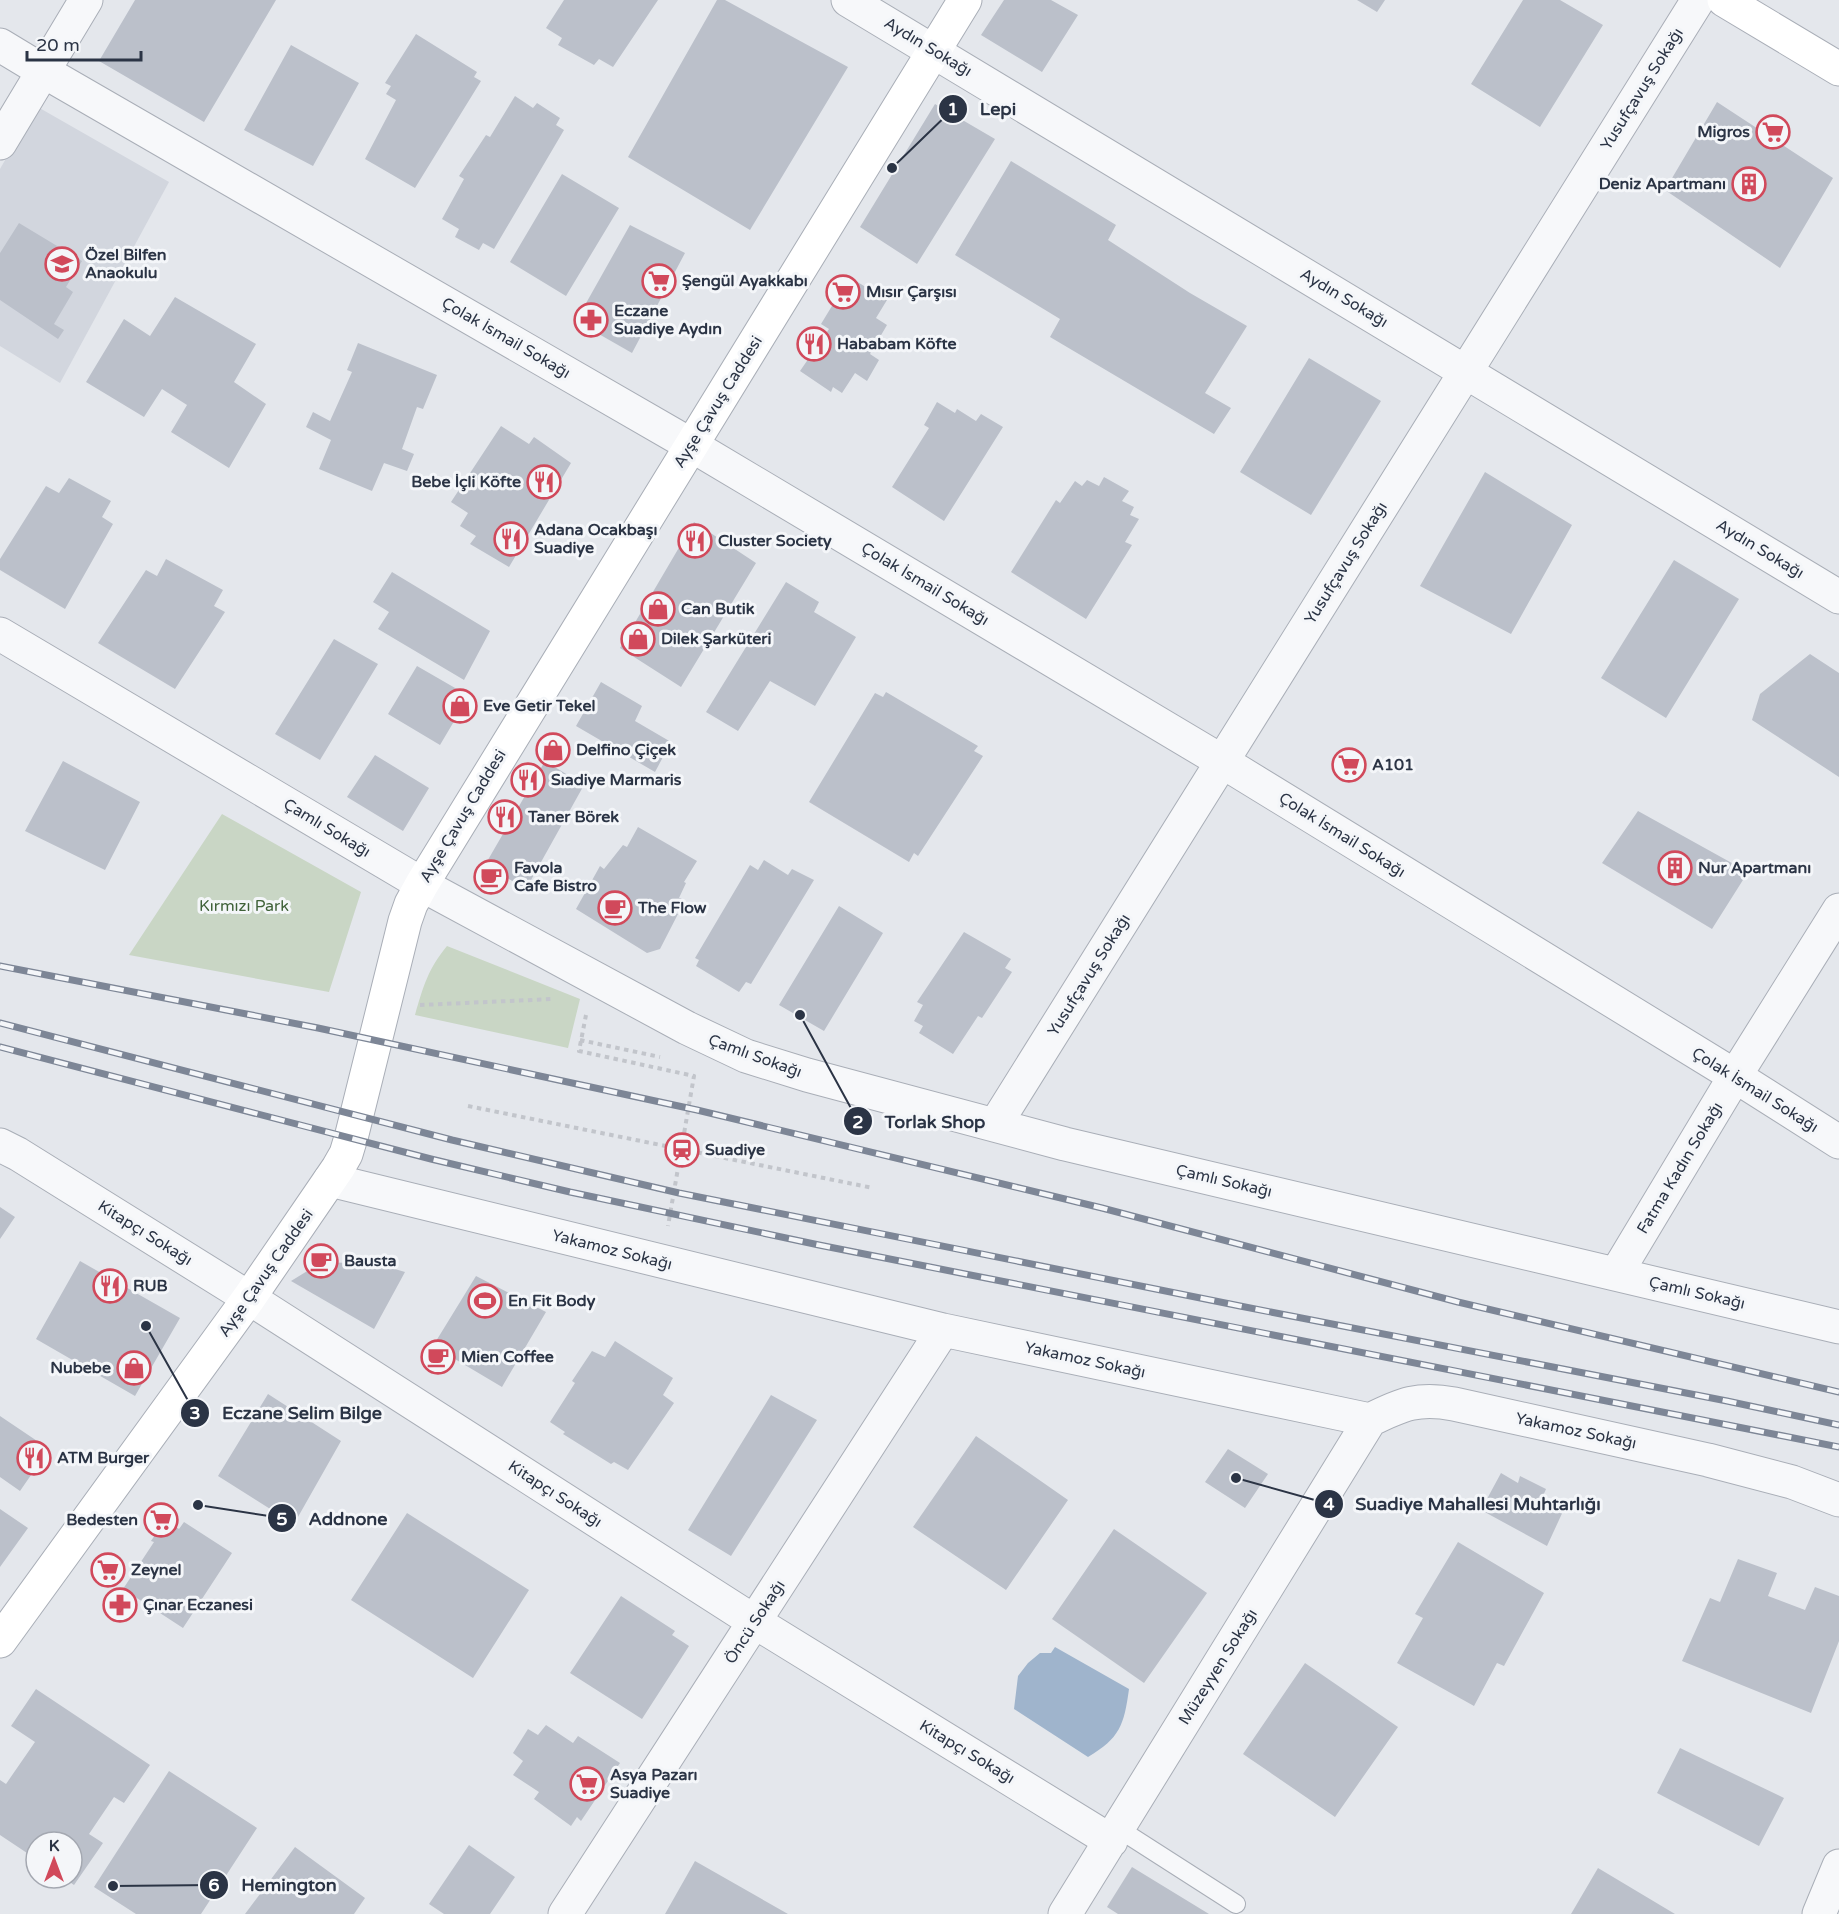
<svg xmlns="http://www.w3.org/2000/svg" width="1839" height="1914" viewBox="0 0 1839 1914" font-family="'Varela Round',sans-serif">
<style>
.built{fill:#d2d6de}
.green{fill:#c9d6c5}
.water{fill:#9fb4cc}
.building{fill:#bbc0ca}
.lines{fill:none;stroke-linecap:round;stroke-linejoin:round}
.lane-casing{stroke:#a9aeb7;stroke-width:20}
.street-casing{stroke:#a9aeb7;stroke-width:35}
.secondary-casing{stroke:#a9aeb7;stroke-width:35}
.path{stroke:#c2c5cb;stroke-width:4;stroke-dasharray:4.5 4.5;stroke-linecap:butt}
.lane{stroke:#f7f8fa;stroke-width:18}
.street{stroke:#f7f8fa;stroke-width:33}
.secondary{stroke:#fff;stroke-width:33}
.rail-casing{stroke:#7d8696;stroke-width:7}
.rail{stroke:#f4f6f9;stroke-width:4.5;stroke-dasharray:14;stroke-linecap:butt}
.labels{text-anchor:middle;dominant-baseline:central;stroke-width:6;stroke-linejoin:round;paint-order:stroke}
.street-label{font-size:16px;fill:#2b3445;stroke:#f4f6f9}
.poi-label{font-size:16px;font-weight:bold;fill:#2b3445;stroke:#f4f6f9;text-anchor:start}
.park-label{font-size:16px;fill:#3f6138;stroke:#f4f6f9}
.leader{fill:none;stroke:#2b3445;stroke-width:2}
.callout-dot{fill:#2b3445;stroke:#f4f6f9;stroke-width:2}
.mark-label{font-size:18px;text-anchor:middle;font-weight:bold;fill:#fff}
.callout-label{font-size:18px;text-anchor:middle;font-weight:bold;fill:#2b3445;stroke:#f4f6f9;stroke-width:6;stroke-linejoin:round;paint-order:stroke}
</style>
<rect width="100%" height="100%" fill="#e4e7ec"/>
<path class="built" d="M36 106 169 182 60 383 0 346V169Z"/>
<path class="green" d="M222 814 361 892 329 992 129 955Z
M447 946 580 999 568 1048 415 1015C423 987 428 969 447 946Z"/>
<path class="water" d="M1055 1647 1129 1689C1124 1725 1120 1738 1088 1757L1014 1709 1018 1676 1028 1663 1040 1653H1051Z"/>
<path class="building" d="M135 0H276L204 122 99 61Z
M564 0H658L613 67 599 59 594 65 558 45 562 38 546 28Z
M717 0H725L848 67 750 230 628 157Z
M1004 0H1051L1078 15 1042 72 981 35Z
M1357 0H1385L1377 12Z
M1523 0H1560L1603 25 1540 127 1471 84Z
M416 34 477 72 474 77 481 81 415 188 365 159 396 100 386 94 391 86 385 83Z
M291 45 359 83 313 166 244 130Z
M515 96 533 108 537 103 560 118 556 125 564 130 494 249 483 243 479 250 455 237 459 229 442 219 464 179 459 176 486 135 490 137Z
M1717 102 1833 178 1780 268 1665 190Z
M935 104 995 139 917 264 860 227Z
M1011 161 1116 225 1108 240 1190 293 1247 326 1205 393 1231 408 1214 434 1050 337 1060 319 955 255Z
M562 174 619 208 566 296 510 262Z
M19 223 82 261 66 287 73 292 54 324 64 330 58 339 0 300V253Z
M630 225 685 253 632 353 576 321Z
M846 275 887 300 876 318 887 325 870 354 879 360 867 381 855 373 842 393 833 387 831 392 800 371 829 329 821 324 838 296 834 293Z
M175 297 256 344 234 382 266 404 229 468 171 432 187 405 162 389 144 417 86 382 124 319 150 336Z
M358 343 437 375 423 409 417 407 402 449 414 454 407 471 384 463 372 491 319 469 331 440 306 427 313 412 330 421 352 372 347 370Z
M1309 358 1381 401 1311 515 1240 472Z
M937 402 955 413 957 409 976 421 981 414 1003 427 944 521 892 487 929 428 924 425Z
M501 426 529 444 534 437 571 463 509 567 470 544 476 536 460 526 468 513 451 502Z
M1485 472 1572 525 1511 634 1420 586Z
M1104 477 1129 491 1122 501 1134 507 1130 515 1139 519 1125 542 1132 545 1086 619 1011 572 1056 500 1060 503 1075 481 1082 486 1087 480 1099 486Z
M69 478 111 501 102 517 113 524 65 609 0 570V559L46 486 59 493Z
M694 522 756 563 681 687 620 648Z
M166 559 223 590 214 606 225 612 175 689 98 643 146 570 157 576Z
M1674 560 1739 599 1666 718 1601 678Z
M392 572 490 631 464 680 378 629 389 612 373 602Z
M786 582 819 602 814 612 856 637 815 706 770 681 738 731 706 712Z
M334 639 378 664 320 760 275 734Z
M1810 654 1839 673V777L1752 720 1760 694Z
M417 666 469 696 440 745 388 714Z
M601 682 642 706 635 721 671 742 655 772 576 726Z
M886 692 978 746 974 751 983 756 918 856 914 853 909 862 809 802 875 693 883 697Z
M375 755 429 788 403 831 347 797Z
M63 761 140 802 105 870 25 831Z
M545 761 584 785 526 889 485 865Z
M1638 811 1748 872 1712 929 1602 863Z
M638 827 697 861 684 882 686 883 679 898 682 899 674 912 678 914 660 949 647 953 576 909 600 866 604 869 623 845 627 847Z
M764 860 788 875 792 869 814 880 751 984 746 982 739 992 696 966 699 960 695 958 750 865 758 870Z
M839 906 883 933 824 1031 779 1005Z
M964 932 1011 959 1005 968 1012 972 982 1018 978 1016 953 1054 919 1033 923 1026 914 1021 923 1005 917 1002Z
M0 1207 15 1217 0 1239Z
M80 1261 180 1318 135 1396 36 1339Z
M322 1262 378 1264 405 1272 374 1329 291 1281Z
M476 1276 546 1312 502 1387 433 1346Z
M615 1341 673 1378 663 1395 674 1403 628 1470 614 1462 611 1464 563 1434 565 1432 550 1422 575 1383 572 1381 592 1351 605 1357Z
M268 1394 341 1441 294 1524 218 1476Z
M771 1395 817 1420 731 1556 688 1530Z
M0 1416 49 1449 20 1491 0 1477Z
M976 1436 1068 1500 1006 1590 913 1527Z
M1228 1449 1268 1474 1245 1508 1205 1482Z
M1501 1473 1518 1483 1520 1476 1546 1489 1543 1496 1565 1507 1547 1546 1481 1510Z
M0 1509 28 1528 0 1567Z
M407 1513 529 1590 473 1678 351 1600Z
M165 1520 179 1529 184 1522 232 1553 183 1628 123 1589 154 1542 151 1541Z
M1114 1529 1207 1593 1144 1683 1052 1619Z
M1458 1542 1544 1593 1504 1666 1497 1663 1474 1706 1397 1663 1423 1618 1415 1614Z
M1738 1559 1777 1573 1768 1596 1805 1610 1815 1587 1839 1596V1641L1811 1713 1682 1661 1710 1598 1720 1602Z
M621 1596 675 1631 672 1635 689 1646 642 1719 570 1673Z
M1305 1663 1398 1727 1335 1817 1243 1754Z
M36 1689 150 1765 124 1803 114 1797 89 1834 103 1843 74 1885 64 1878H72V1842H36V1859L0 1835V1780L6 1784 35 1742 11 1726Z
M546 1725 573 1743 578 1736 620 1763 581 1821 577 1817 571 1826 534 1799 539 1792 513 1775 523 1761 513 1753 528 1729 538 1735Z
M1680 1748 1784 1798 1759 1846 1657 1793Z
M169 1771 257 1828 201 1914H136L94 1887Z
M469 1845 515 1877 490 1914H444L429 1904Z
M295 1847 365 1898 354 1914H245Z
M695 1861 788 1914H665Z
M1132 1867 1209 1914H1118L1107 1907Z
M1598 1868 1675 1914H1571Z"/>
<g class="lines">
<defs>
<path id="lane" d="M1119 1829 1236 1904"/>
<path id="street" d="M848 0 1839 597
M0 45 43 71 691 445 1223 762 1735 1076 1839 1142
M0 143 86 0
M0 634 437 893 687 1028 746 1056 807 1075 1065 1144 1839 1327
M995 1125C1230 751 1462 375 1698 0
M0 1145 18 1154 249 1298 755 1622 1111 1841
M330 1180 943 1330 1370 1420C1402 1404 1419 1397 1454 1404L1708 1460 1792 1482 1839 1500
M1616 1274 1735 1076 1839 910
M565 1914 943 1330
M1065 1914 1370 1420
M1819 1914 1839 1866"/>
<path id="secondary" d="M1724 0 1839 69
M0 1641 249 1298 338 1168 346 1154 352 1134 405 921 411 904 422 884 965 0"/>
</defs>
<use href="#lane" class="lane-casing"/>
<use href="#street" class="street-casing"/>
<use href="#secondary" class="secondary-casing"/>
<path class="path" d="M420 1005 553 999
M586 1015 579 1051 694 1076 668 1226
M580 1040 660 1057
M468 1106 873 1188"/>
<use href="#lane" class="lane"/>
<use href="#street" class="street"/>
<use href="#secondary" class="secondary"/>
<defs>
<path id="rail" d="M0 966 318 1028 697 1110 1102 1208 1458 1302 1839 1392
M0 1023 452 1140 679 1193 1240 1306 1727 1401 1839 1425
M0 1047 431 1159 570 1192 819 1245 1839 1447"/>
</defs>
<use href="#rail" class="rail-casing"/>
<use href="#rail" class="rail"/>
</g>
<defs>
<symbol id="supermarket-ring" viewBox="-11 -11 22 22"><circle r="9.5" fill="#f4f6f9" stroke="#d1495b" stroke-width="1.5"/><path d="M-6-5.5h2.5l.6 2H6L4.5 2H-2.5L-4.4-4H-6ZM-1.5 3.2a1.3 1.3 0 1 0 .1 0ZM3 3.2a1.3 1.3 0 1 0 .1 0Z" fill="#d1495b"/></symbol>
<symbol id="building-ring" viewBox="-11 -11 22 22"><circle r="9.5" fill="#f4f6f9" stroke="#d1495b" stroke-width="1.5"/><path d="M-4-6H4V6H1V3H-1V6H-4ZM-2.5-4.3h1.7v1.8h-1.7ZM.8-4.3h1.7v1.8H.8ZM-2.5-1h1.7V.8h-1.7ZM.8-1h1.7V.8H.8Z" fill="#d1495b"/></symbol>
<symbol id="school-ring" viewBox="-11 -11 22 22"><circle r="9.5" fill="#f4f6f9" stroke="#d1495b" stroke-width="1.5"/><path d="M0-5L7-2L0 1L-7-2ZM-4 1L0 2.5L4 1V4Q0 6-4 4Z" fill="#d1495b"/></symbol>
<symbol id="pharmacy-ring" viewBox="-11 -11 22 22"><circle r="9.5" fill="#f4f6f9" stroke="#d1495b" stroke-width="1.5"/><path d="M-2-6h4v4h4v4h-4v4h-4v-4h-4v-4h4Z" fill="#d1495b"/></symbol>
<symbol id="restaurant-ring" viewBox="-11 -11 22 22"><circle r="9.5" fill="#f4f6f9" stroke="#d1495b" stroke-width="1.5"/><path d="M-5-6h1v4h1v-4h1v4h1v-4h1v5L-1.5 .5V6h-2V.5L-5-1ZM5-6V6H3V1.5H1.5Q1.5-4 5-6Z" fill="#d1495b"/></symbol>
<symbol id="shop-ring" viewBox="-11 -11 22 22"><circle r="9.5" fill="#f4f6f9" stroke="#d1495b" stroke-width="1.5"/><path d="M-5-2.5h2.3a2.7 3.5 0 0 1 5.4 0H5L5.5 6h-11ZM-1.5-2.5h3a1.5 2.3 0 0 0-3 0Z" fill="#d1495b"/></symbol>
<symbol id="cafe-ring" viewBox="-11 -11 22 22"><circle r="9.5" fill="#f4f6f9" stroke="#d1495b" stroke-width="1.5"/><path d="M-5.5-4.5H6V0H3Q3 3.5 0 3.5H-2.5Q-5.5 3.5-5.5 0ZM3-3.2v2h1.7v-2ZM-6 4.5H4V6H-6Z" fill="#d1495b"/></symbol>
<symbol id="station-ring" viewBox="-11 -11 22 22"><circle r="9.5" fill="#f4f6f9" stroke="#d1495b" stroke-width="1.5"/><path d="M-3-6H3Q5-6 5-4V2Q5 4 3 4L4.5 6H3L1.5 4h-3L-3 6H-4.5L-3 4Q-5 4-5 2V-4Q-5-6-3-6ZM-3.5-4v3h7v-3ZM-3.5 1v1.5H-2V1ZM2 1v1.5H3.5V1Z" fill="#d1495b"/></symbol>
<symbol id="stadium-ring" viewBox="-11 -11 22 22"><circle r="9.5" fill="#f4f6f9" stroke="#d1495b" stroke-width="1.5"/><path d="M0-5a6.5 5 0 1 0 0 10a6.5 5 0 1 0 0-10ZM-3.5-1.8h7v3.6h-7Z" fill="#d1495b"/></symbol>
</defs>
<g fill-rule="evenodd">
<use href="#supermarket-ring" x="1754" y="113" width="38" height="38"/>
<use href="#building-ring" x="1730" y="165" width="38" height="38"/>
<use href="#school-ring" x="43" y="245" width="38" height="38"/>
<use href="#supermarket-ring" x="640" y="262" width="38" height="38"/>
<use href="#supermarket-ring" x="824" y="273" width="38" height="38"/>
<use href="#pharmacy-ring" x="572" y="301" width="38" height="38"/>
<use href="#restaurant-ring" x="795" y="325" width="38" height="38"/>
<use href="#restaurant-ring" x="525" y="463" width="38" height="38"/>
<use href="#restaurant-ring" x="492" y="520" width="38" height="38"/>
<use href="#restaurant-ring" x="676" y="522" width="38" height="38"/>
<use href="#shop-ring" x="639" y="590" width="38" height="38"/>
<use href="#shop-ring" x="619" y="620" width="38" height="38"/>
<use href="#shop-ring" x="441" y="687" width="38" height="38"/>
<use href="#shop-ring" x="534" y="731" width="38" height="38"/>
<use href="#supermarket-ring" x="1330" y="746" width="38" height="38"/>
<use href="#restaurant-ring" x="509" y="761" width="38" height="38"/>
<use href="#restaurant-ring" x="486" y="798" width="38" height="38"/>
<use href="#building-ring" x="1656" y="849" width="38" height="38"/>
<use href="#cafe-ring" x="472" y="858" width="38" height="38"/>
<use href="#cafe-ring" x="596" y="889" width="38" height="38"/>
<use href="#station-ring" x="663" y="1131" width="38" height="38"/>
<use href="#cafe-ring" x="302" y="1242" width="38" height="38"/>
<use href="#restaurant-ring" x="91" y="1267" width="38" height="38"/>
<use href="#stadium-ring" x="466" y="1282" width="38" height="38"/>
<use href="#cafe-ring" x="419" y="1338" width="38" height="38"/>
<use href="#shop-ring" x="115" y="1349" width="38" height="38"/>
<use href="#restaurant-ring" x="15" y="1439" width="38" height="38"/>
<use href="#supermarket-ring" x="142" y="1501" width="38" height="38"/>
<use href="#supermarket-ring" x="89" y="1551" width="38" height="38"/>
<use href="#pharmacy-ring" x="101" y="1586" width="38" height="38"/>
<use href="#supermarket-ring" x="568" y="1765" width="38" height="38"/>
</g>
<g class="labels">
<g class="street-label">
<text transform="translate(928 47) rotate(31)">Aydın Sokağı</text>
<text transform="translate(1642 89) rotate(-58)">Yusufçavuş Sokağı</text>
<text transform="translate(1344 298) rotate(31)">Aydın Sokağı</text>
<text transform="translate(506 338) rotate(30)">Çolak İsmail Sokağı</text>
<text transform="translate(718 402) rotate(-58)">Ayşe Çavuş Caddesi</text>
<text transform="translate(1760 549) rotate(31)">Aydın Sokağı</text>
<text transform="translate(1346 563) rotate(-58)">Yusufçavuş Sokağı</text>
<text transform="translate(925 584) rotate(31)">Çolak İsmail Sokağı</text>
<text transform="translate(463 816) rotate(-59)">Ayşe Çavuş Caddesi</text>
<text transform="translate(327 828) rotate(31)">Çamlı Sokağı</text>
<text transform="translate(1342 835) rotate(32)">Çolak İsmail Sokağı</text>
<text transform="translate(1089 975) rotate(-58)">Yusufçavuş Sokağı</text>
<text transform="translate(755 1056) rotate(20)">Çamlı Sokağı</text>
<text transform="translate(1755 1090) rotate(32)">Çolak İsmail Sokağı</text>
<text transform="translate(1680 1168) rotate(-59)">Fatma Kadın Sokağı</text>
<text transform="translate(1224 1181) rotate(13)">Çamlı Sokağı</text>
<text transform="translate(145 1233) rotate(32)">Kitapçı Sokağı</text>
<text transform="translate(612 1250) rotate(14)">Yakamoz Sokağı</text>
<text transform="translate(266 1273) rotate(-55)">Ayşe Çavuş Caddesi</text>
<text transform="translate(1697 1293) rotate(13)">Çamlı Sokağı</text>
<text transform="translate(1085 1360) rotate(12)">Yakamoz Sokağı</text>
<text transform="translate(1576 1431) rotate(12)">Yakamoz Sokağı</text>
<text transform="translate(555 1494) rotate(33)">Kitapçı Sokağı</text>
<text transform="translate(755 1622) rotate(-57)">Öncü Sokağı</text>
<text transform="translate(1218 1667) rotate(-58)">Müzeyyen Sokağı</text>
<text transform="translate(967 1752) rotate(31)">Kitapçı Sokağı</text>
</g>
<g class="poi-label">
<text x="1750" y="132" text-anchor="end">Migros</text>
<text x="1726" y="184" text-anchor="end">Deniz Apartmanı</text>
<text x="85" y="255">Özel Bilfen<tspan x="85" dy="18">Anaokulu</tspan></text>
<text x="682" y="281">Şengül Ayakkabı</text>
<text x="866" y="292">Mısır Çarşısı</text>
<text x="614" y="311">Eczane<tspan x="614" dy="18">Suadiye Aydın</tspan></text>
<text x="837" y="344">Hababam Köfte</text>
<text x="521" y="482" text-anchor="end">Bebe İçli Köfte</text>
<text x="534" y="530">Adana Ocakbaşı<tspan x="534" dy="18">Suadiye</tspan></text>
<text x="718" y="541">Cluster Society</text>
<text x="681" y="609">Can Butik</text>
<text x="661" y="639">Dilek Şarküteri</text>
<text x="483" y="706">Eve Getir Tekel</text>
<text x="576" y="750">Delfino Çiçek</text>
<text x="1372" y="765">A101</text>
<text x="551" y="780">Sıadiye Marmaris</text>
<text x="528" y="817">Taner Börek</text>
<text x="514" y="868">Favola<tspan x="514" dy="18">Cafe Bistro</tspan></text>
<text x="1698" y="868">Nur Apartmanı</text>
<text x="638" y="908">The Flow</text>
<text x="705" y="1150">Suadiye</text>
<text x="344" y="1261">Bausta</text>
<text x="133" y="1286">RUB</text>
<text x="508" y="1301">En Fit Body</text>
<text x="461" y="1357">Mien Coffee</text>
<text x="111" y="1368" text-anchor="end">Nubebe</text>
<text x="57" y="1458">ATM Burger</text>
<text x="138" y="1520" text-anchor="end">Bedesten</text>
<text x="131" y="1570">Zeynel</text>
<text x="143" y="1605">Çınar Eczanesi</text>
<text x="610" y="1775">Asya Pazarı<tspan x="610" dy="18">Suadiye</tspan></text>
</g>
<g class="park-label">
<text x="244" y="906">Kırmızı Park</text>
</g>
</g>
<path class="leader" d="M892 168L953 109M800 1015L858 1121M146 1326L195 1413M1236 1478L1329 1504M198 1505L282 1518M113 1886L214 1885"/>
<g class="callout-dot">
<circle cx="892" cy="168" r="6"/>
<circle cx="800" cy="1015" r="6"/>
<circle cx="146" cy="1326" r="6"/>
<circle cx="1236" cy="1478" r="6"/>
<circle cx="198" cy="1505" r="6"/>
<circle cx="113" cy="1886" r="6"/>
<circle cx="953" cy="109" r="15"/>
<circle cx="858" cy="1121" r="15"/>
<circle cx="195" cy="1413" r="15"/>
<circle cx="1329" cy="1504" r="15"/>
<circle cx="282" cy="1518" r="15"/>
<circle cx="214" cy="1885" r="15"/>
</g>
<g class="mark-label">
<text x="953" y="115">1</text>
<text x="858" y="1128">2</text>
<text x="195" y="1419">3</text>
<text x="1329" y="1510">4</text>
<text x="282" y="1525">5</text>
<text x="214" y="1891">6</text>
</g>
<g class="callout-label">
<text x="998" y="115">Lepi</text>
<text x="935" y="1128">Torlak Shop</text>
<text x="302" y="1419">Eczane Selim Bilge</text>
<text x="1478" y="1510">Suadiye Mahallesi Muhtarlığı</text>
<text x="348" y="1525">Addnone</text>
<text x="289" y="1891">Hemington</text>
</g>
<g transform="translate(54 1860)"><circle r="28" fill="#f4f6f9" stroke="#a4a8b1" stroke-width="1.5"/>
<path d="M0-4.5L10 22L0 15L-10 22Z" fill="#d1495b"/>
<text y="-9" font-size="16" font-weight="bold" text-anchor="middle" fill="#2b3445">K</text>
</g>
<path d="M27 51v9h114v-9" fill="none" stroke="#2b3445" stroke-width="3"/>
<text x="36" y="51" font-size="18" fill="#2b3445" stroke="#f4f6f9" stroke-width="4.5" paint-order="stroke">20 m</text>
</svg>
